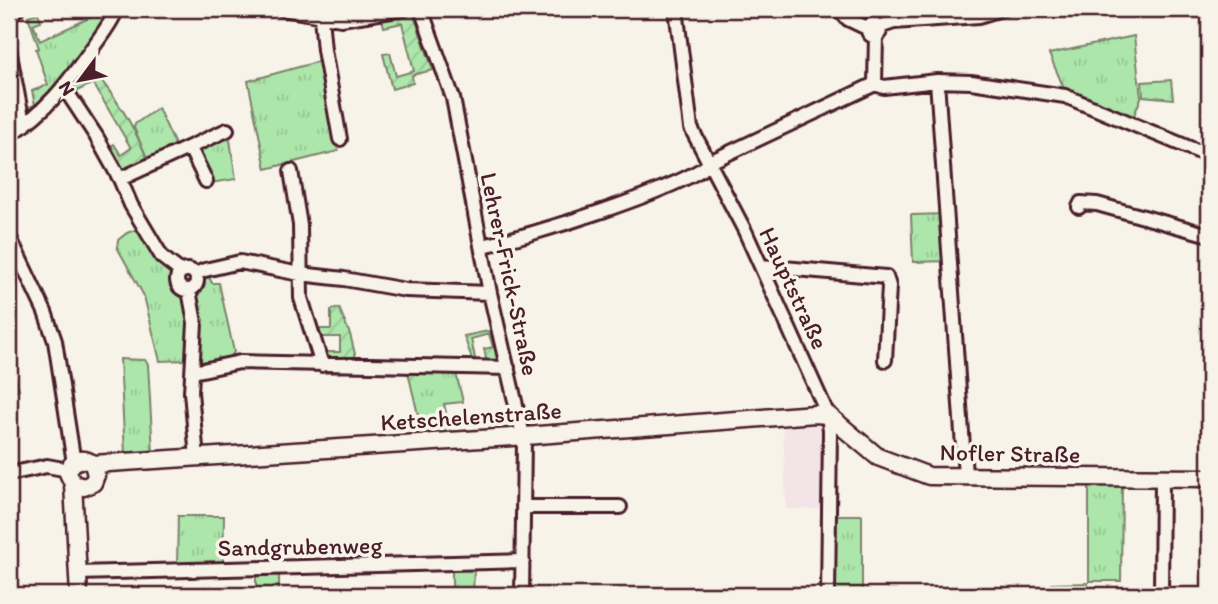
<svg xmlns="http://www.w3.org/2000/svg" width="1218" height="604" viewBox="0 0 1218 604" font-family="Itim,sans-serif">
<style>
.built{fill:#f3e4e8}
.grass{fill:url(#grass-tufts);stroke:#7b826b;stroke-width:2}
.park{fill:#ace6ab;stroke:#7b826b;stroke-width:2}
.garden{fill:url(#garden-furrows);stroke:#7b826b;stroke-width:2}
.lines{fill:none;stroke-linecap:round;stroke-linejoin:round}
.minor-casing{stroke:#4a1f2b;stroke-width:18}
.major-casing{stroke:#4a1f2b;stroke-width:21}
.minor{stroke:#f7f3e8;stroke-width:12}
.major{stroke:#f7f3e8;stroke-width:16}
.labels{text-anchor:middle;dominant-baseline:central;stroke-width:7;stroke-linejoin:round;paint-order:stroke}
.street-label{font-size:24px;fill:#4a1f2b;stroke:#f7f3e8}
</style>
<defs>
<pattern id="grass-tufts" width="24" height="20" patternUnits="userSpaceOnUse" patternTransform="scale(1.75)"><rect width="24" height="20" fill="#ace6ab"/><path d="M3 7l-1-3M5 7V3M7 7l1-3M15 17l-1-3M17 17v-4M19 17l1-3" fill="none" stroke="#96c593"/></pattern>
<pattern id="garden-furrows" width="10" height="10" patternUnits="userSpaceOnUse" patternTransform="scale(1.75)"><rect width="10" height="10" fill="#ace6ab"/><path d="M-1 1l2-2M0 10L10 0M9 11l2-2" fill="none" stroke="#96c593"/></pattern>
</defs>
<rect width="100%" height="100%" fill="#f7f3e8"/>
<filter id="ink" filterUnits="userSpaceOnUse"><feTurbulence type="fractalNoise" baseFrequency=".0143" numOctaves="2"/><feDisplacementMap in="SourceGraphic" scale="14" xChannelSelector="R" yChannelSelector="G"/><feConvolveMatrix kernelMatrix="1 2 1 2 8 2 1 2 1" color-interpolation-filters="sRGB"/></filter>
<g filter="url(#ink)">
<path class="built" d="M819 420 826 423V509H786L783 423Z"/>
<path class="grass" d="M97 9H111L57 90 29 114 25 108 35 105 32 91 48 85 36 49 39 48 28 16 38 13 41 21 33 24 40 41 98 14Z
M1134 36 1141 98 1132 120 1066 93 1049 54Z
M324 60 338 151 266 169 248 81Z
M158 108 177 149 149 163 134 128 135 124Z
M220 137 230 140 236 179 211 183 195 151Z
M946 214 949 261 913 262 911 215Z
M140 228 176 271 174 277 175 287 184 294 192 321 187 360 160 361 144 296 117 247 118 240 127 233Z
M207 273 212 283H219L234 352 230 358 197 366 192 291 198 283V278Z
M9 357 19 389 9 392Z
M120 359 145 360 148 364 153 453 125 454Z
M407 368 455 369 463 402 444 404 451 434 423 436Z
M1089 484H1122L1121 581H1089Z
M836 515H862V595H832V518Z
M178 516H224L223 565 177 567Z
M452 566 474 568 473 595H452Z
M256 570H279V595H256Z
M1088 583V595H1052V584Z"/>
<path class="park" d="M1171 80 1173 99 1143 96 1142 82Z"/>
<path class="garden" d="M413 13 433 70 412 75 413 83 392 89 383 54 390 53 396 76 414 71 402 23 384 27 382 19Z
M88 64C117 99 132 121 149 163L125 175 106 149 114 144 121 155 131 148 93 83 75 92 72 90Z
M339 308 350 334 357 362 328 360 327 352H340V337H320L318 329H331V310Z
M494 330 501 363H487L484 349 493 347 489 334 471 339 475 358 472 359 464 336Z"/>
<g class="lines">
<defs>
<path id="minor" d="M282 9 341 19 404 9
M421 9 453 98 490 293 524 440 522 595
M676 9 691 128 745 231 828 415 830 431 828 595
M839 9 848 19 869 29
M9 12 18 9
M321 17 324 50 340 139
M868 30a6 6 0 1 1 12 0a6 6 0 1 1-12 0Z
M879 27 894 22 979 16 1002 9
M9 49 22 118 25 125
M937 81 965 475
M875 84 884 87 937 81 971 82 1065 96 1209 156
M875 84 876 36
M62 90 69 95 96 136 120 179 131 205 162 257 180 271
M9 136C49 108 63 89 91 50 100 37 111 24 117 9
M190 148 206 181
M291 171 300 225 301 298 322 365
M120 179 227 130
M1079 207 1081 203 1097 204 1209 235
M9 236 45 312 55 341 74 463
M481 246C519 240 692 186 712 161L875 84
M761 266 886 277 889 286 885 360
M177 280a10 10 0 1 1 20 0a10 10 0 1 1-20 0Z
M195 274 205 270 240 262 300 274 344 279 406 290 490 293
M189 290 195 323 191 392 197 458
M193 372 240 362 508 368
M9 474 47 466 69 470
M523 507H620
M78 573 523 561
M1161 595 1162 477"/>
<path id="major" d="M93 464 512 437 815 414 828 415 878 457 929 476 1209 478
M73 484 84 487 93 483 96 475 93 464C82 456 71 460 68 473L73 484 79 595"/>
</defs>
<use href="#minor" class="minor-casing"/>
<use href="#major" class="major-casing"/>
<use href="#minor" class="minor"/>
<use href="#major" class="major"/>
</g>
</g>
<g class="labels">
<g class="street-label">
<text transform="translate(510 274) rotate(78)">Lehrer-Frick-Straße</text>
<text transform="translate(794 288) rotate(65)">Hauptstraße</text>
<text transform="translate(471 416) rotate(-4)">Ketschelenstraße</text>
<text transform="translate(1010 453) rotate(1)">Nofler Straße</text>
<text transform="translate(300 546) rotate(-1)">Sandgrubenweg</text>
</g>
</g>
<rect width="1218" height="604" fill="none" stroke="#f7f3e8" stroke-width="35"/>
<rect x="18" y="18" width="1183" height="569" fill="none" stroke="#4a1f2b" stroke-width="2.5" filter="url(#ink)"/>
<g transform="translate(80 80) rotate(238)" stroke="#f7f3e8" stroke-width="5" paint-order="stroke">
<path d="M0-5L12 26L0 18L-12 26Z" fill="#4a1f2b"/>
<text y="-10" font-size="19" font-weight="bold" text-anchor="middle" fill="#4a1f2b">N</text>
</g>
</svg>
